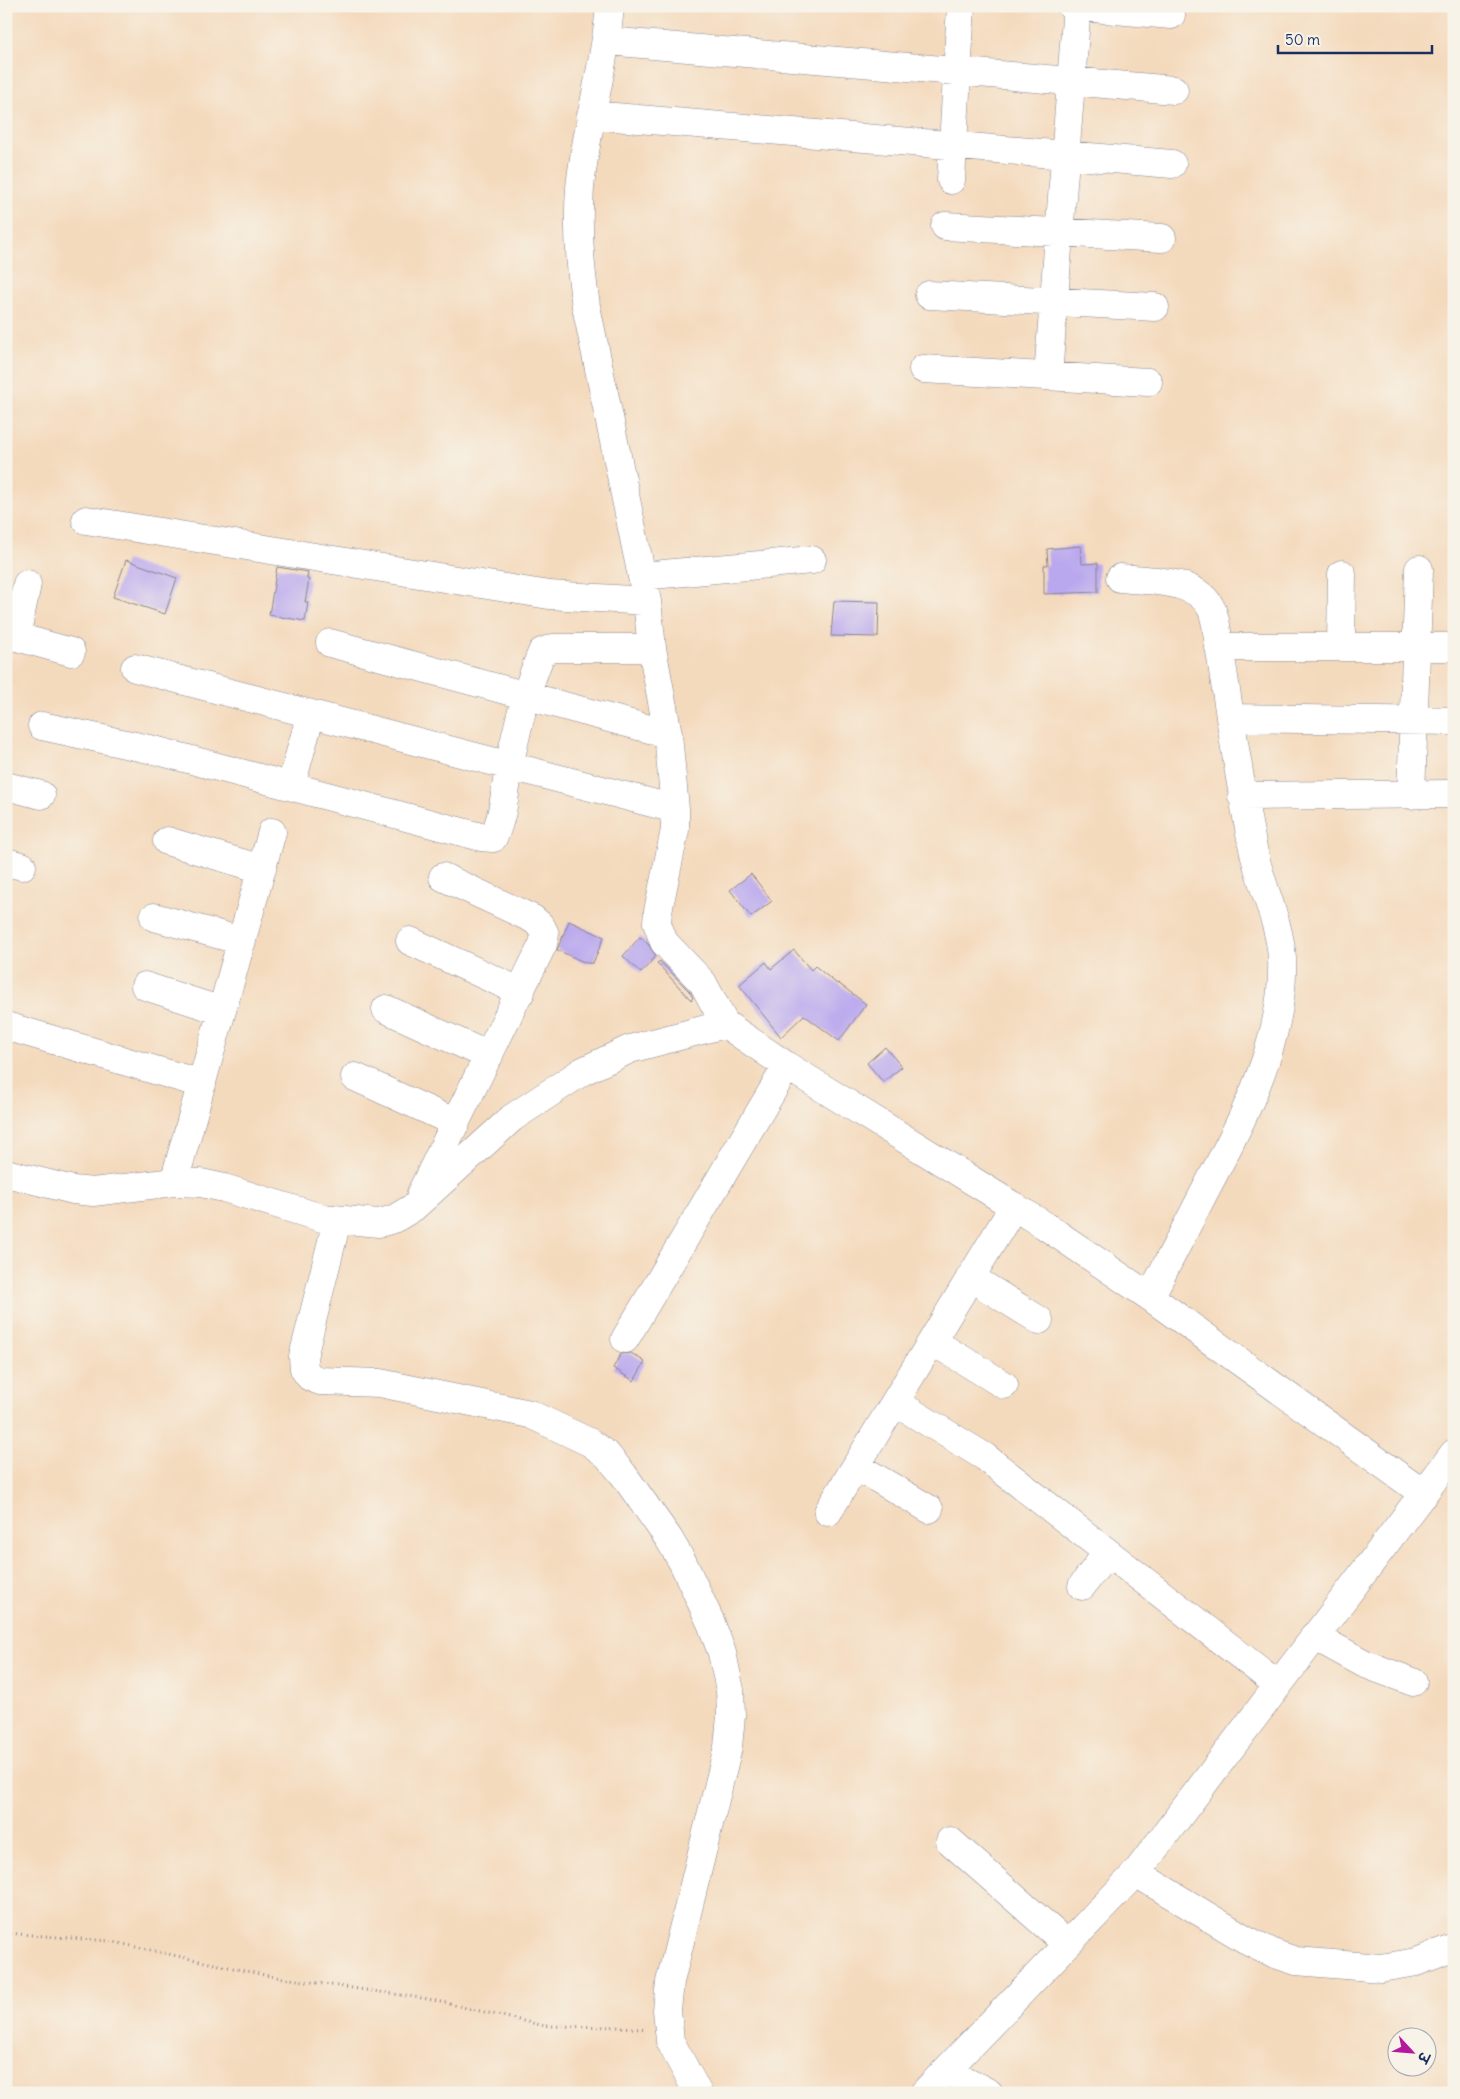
<svg xmlns="http://www.w3.org/2000/svg" width="1460" height="2099" viewBox="0 0 1460 2099" font-family="Delius,'Playpen Sans Deva',sans-serif">
<style>
.building{fill:#b9a8ee}
.lines{fill:none;stroke-linecap:round;stroke-linejoin:round}
.minor-casing{stroke:#88848e;stroke-width:29}
.path{stroke:#88848e;stroke-width:3;stroke-dasharray:1 4;stroke-linecap:butt}
.minor{stroke:#fff;stroke-width:28}
</style>
<rect width="100%" height="100%" fill="#f7f3e8"/>
<filter id="ink" filterUnits="userSpaceOnUse"><feTurbulence type="fractalNoise" baseFrequency=".02" numOctaves="2"/><feDisplacementMap in="SourceGraphic" scale="10" xChannelSelector="R" yChannelSelector="G"/><feConvolveMatrix kernelMatrix="1 2 1 2 8 2 1 2 1" color-interpolation-filters="sRGB"/></filter>
<filter id="wash" filterUnits="userSpaceOnUse"><feTurbulence type="fractalNoise" baseFrequency=".0096" numOctaves="4" result="noise"/><feDisplacementMap in="SourceGraphic" scale="20" xChannelSelector="R" yChannelSelector="G"/><feGaussianBlur stdDeviation="1.12" result="paint"/><feColorMatrix in="noise" values="0 0 0 0 0 0 0 0 0 0 0 0 0 0 0 0 0 1.4 0 .05"/><feComposite in="paint" operator="in"/></filter>
<g filter="url(#wash)">
<rect width="100%" height="100%" fill="#f4dabd"/>
<g id="blocks">
<path class="building" d="M1081 546 1082 564 1098 563V592L1044 594V565H1048L1047 549Z
M126 560 177 578 165 614 113 597Z
M277 567 308 572 307 579 309 580 305 602H308L305 621 269 615Z
M834 601 879 602 878 637 831 636Z
M751 874 772 901 751 917 730 890Z
M569 921 604 937 593 963H586L557 950Z
M640 937 648 944 656 956 641 973 623 956Z
M794 950 811 970 815 966 837 984 838 983 866 1004 839 1041 804 1015 781 1037 739 985 766 962 771 969Z
M660 961 690 992 693 998 691 1000 657 963Z
M885 1047 902 1067 883 1082 867 1063Z
M631 1353 645 1362 634 1381 613 1368 621 1354Z"/>
</g>
</g>
<g filter="url(#ink)">
<use href="#blocks" fill-opacity="0" stroke="#88848e" stroke-width="1"/>
<g class="lines">
<defs>
<path id="minor" d="M610 6C605 67 586 126 580 188 577 227 580 267 586 306L647 601 652 648 668 734 675 809V830L658 911 657 923 664 942 703 983 725 1024 787 1066 1044 1225 1150 1297 1424 1494
M1071 6 1171 15
M607 41 1174 90
M591 115 1172 164
M951 180 961 6
M945 226 1162 238
M929 295 1155 307
M923 369 1148 382
M1048 376 1077 6
M86 520 549 595 647 601
M642 576 812 560
M1120 578C1149 581 1198 578 1212 610 1214 615 1215 620 1216 625 1228 701 1238 778 1254 853 1262 888 1280 923 1282 959 1285 1040 1244 1117 1207 1187 1188 1223 1169 1260 1150 1297
M6 634 71 652
M16 637 27 584
M330 643 668 734
M1219 647H1454
M1341 647 1342 574
M135 668 675 809
M1230 718 1454 721
M42 726 158 751 481 837 493 838C504 816 505 790 509 767 517 728 526 689 542 652L553 648H652
M291 785 311 714
M6 786 41 795
M1411 795 1419 569
M1242 796 1454 794
M167 841 262 869
M6 862 22 866
M154 917 242 941
M410 941 521 992
M145 986 222 1011
M386 1009 489 1056
M6 1026 202 1084
M355 1077 456 1123
M6 1173 73 1190 93 1192 174 1182 201 1183 224 1188 322 1218 379 1223 394 1219 414 1207 512 1118 583 1071 630 1049 725 1024
M174 1182 272 832
M421 1193 543 944 545 934 541 926 533 919 443 877
M337 1221 303 1357 304 1369 310 1377 320 1381 380 1383 530 1414 591 1443 607 1455 623 1474 669 1539 683 1563 711 1623 722 1653 730 1690 731 1716 728 1747 670 1982 667 2010 670 2041 698 2093
M970 1277 1039 1320
M625 1339 787 1066
M932 1341 1004 1385
M895 1402 985 1457 1277 1684
M856 1466 929 1509
M828 1512 1014 1206
M1082 1586 1107 1553
M1314 1636 1365 1664 1413 1682
M950 1841 1067 1944
M1136 1873 1245 1939 1275 1954 1296 1961 1381 1968 1417 1962 1454 1947
M947 2070 989 2093
M924 2093 1136 1873 1454 1453"/>
</defs>
<use href="#minor" class="minor-casing"/>
<path class="path" d="M6 1933 109 1941 269 1976 428 1999 545 2026 625 2027 646 2030"/>
<use href="#minor" class="minor"/>
</g>
</g>
<rect width="1460" height="2099" fill="none" stroke="#f7f3e8" stroke-width="25"/>
<g transform="translate(1412 2052) rotate(116)"><circle r="24" fill="#f7f3e8" stroke="#9fa5b1"/>
<path d="M0-4L9 19L0 12L-9 19Z" fill="#b5179e"/>
<text y="-8" font-size="14" font-weight="bold" text-anchor="middle" fill="#1b2f5e">उ</text>
</g>
<path d="M1278 45v8h154v-8" fill="none" stroke="#1b2f5e" stroke-width="2.5"/>
<text x="1285" y="45" font-size="15" fill="#1b2f5e" stroke="#f7f3e8" stroke-width="4" paint-order="stroke">50 m</text>
</svg>
